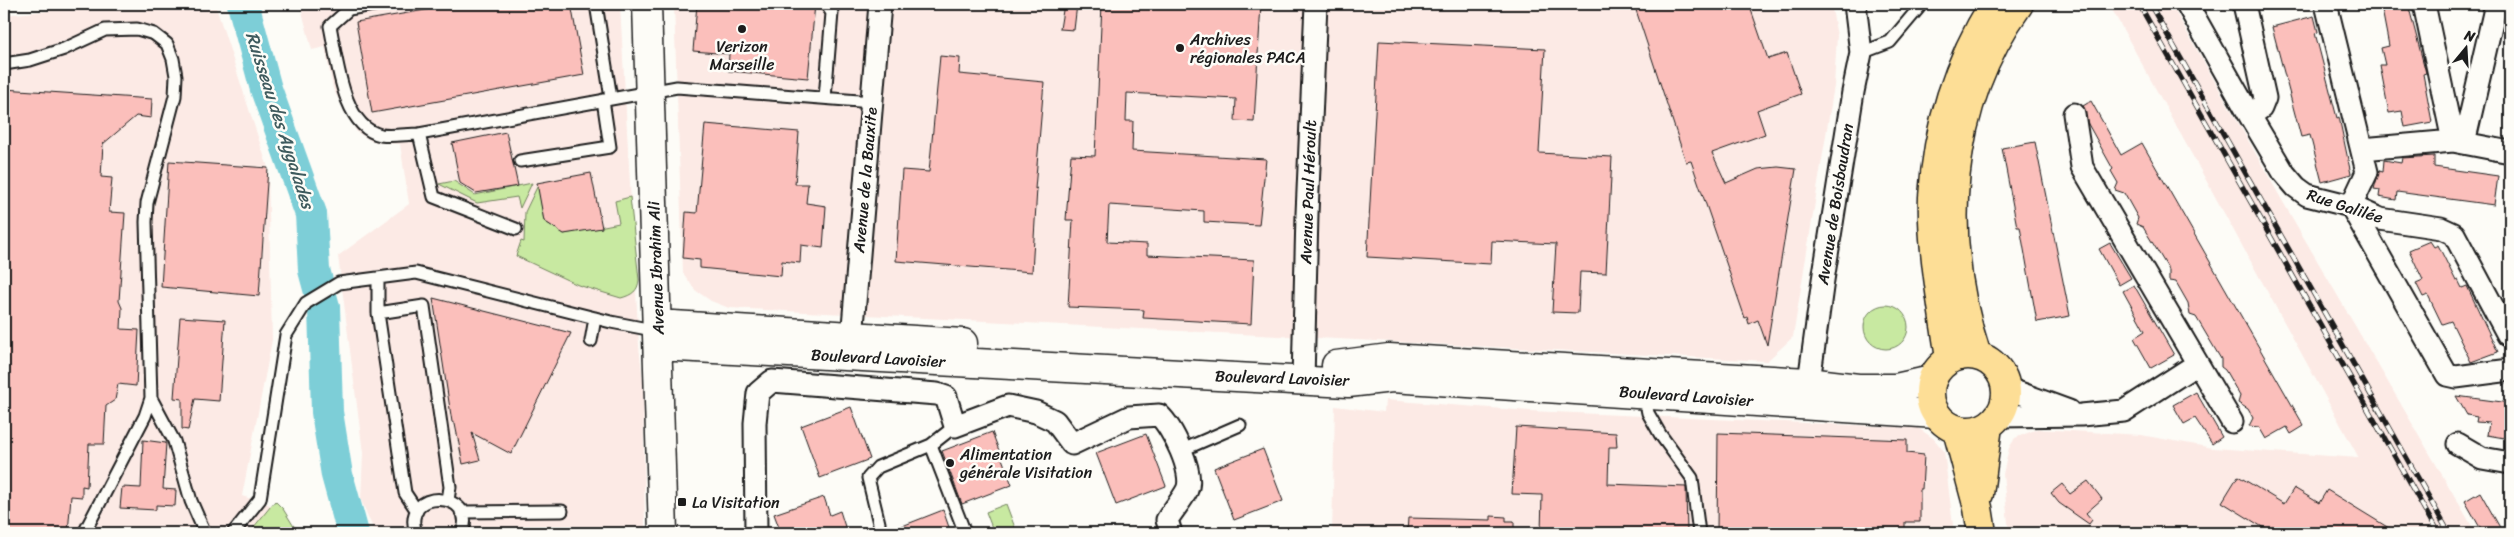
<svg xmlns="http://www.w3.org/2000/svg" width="2514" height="537" viewBox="0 0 2514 537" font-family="Sriracha,sans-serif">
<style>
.built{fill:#fceae5}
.green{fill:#c8e9a1;stroke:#72825e}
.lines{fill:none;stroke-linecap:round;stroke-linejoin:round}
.river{stroke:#7dced7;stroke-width:32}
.building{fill:#fbbfbb;stroke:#1c1c1c}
.lane-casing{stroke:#1c1c1c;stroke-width:15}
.street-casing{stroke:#1c1c1c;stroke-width:25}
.secondary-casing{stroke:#1c1c1c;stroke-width:31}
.primary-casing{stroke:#1c1c1c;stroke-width:31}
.lane{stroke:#fdfcf7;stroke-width:11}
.street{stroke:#fdfcf7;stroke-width:21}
.secondary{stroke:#fdfcf7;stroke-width:28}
.primary{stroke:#fdde96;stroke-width:28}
.rail-casing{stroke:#1c1c1c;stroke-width:5.5}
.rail{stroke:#fdfcf7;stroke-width:4;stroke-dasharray:11;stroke-linecap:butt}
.poi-dot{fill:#1c1c1c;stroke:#fdfcf7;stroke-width:2}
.labels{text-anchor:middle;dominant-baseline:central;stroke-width:5;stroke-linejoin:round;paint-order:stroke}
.poi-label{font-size:16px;fill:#1c1c1c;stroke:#fdfcf7;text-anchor:start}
.street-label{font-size:16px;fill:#1c1c1c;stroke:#fdfcf7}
.water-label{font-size:18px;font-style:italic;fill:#3e5a5d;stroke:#fdfcf7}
</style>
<rect width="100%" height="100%" fill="#fdfcf7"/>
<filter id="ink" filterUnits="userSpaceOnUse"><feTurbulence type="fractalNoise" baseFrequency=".02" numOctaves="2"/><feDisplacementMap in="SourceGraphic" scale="10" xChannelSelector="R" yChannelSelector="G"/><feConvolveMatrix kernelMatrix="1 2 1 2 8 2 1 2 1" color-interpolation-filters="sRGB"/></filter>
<g filter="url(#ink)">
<path class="built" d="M70 4H215L268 168 272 340 242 496 283 509 298 533H4V15L47 11Z
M300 4H620L639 346 643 382 645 533H375L361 500 363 453 338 256 409 204 400 144 373 142 357 132 333 89 325 47 312 50Z
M674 4H1831L1837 36 1834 86 1793 337 1767 361 729 308 711 301 695 290 683 273Z
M2109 4H2171L2283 202 2476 533H2009L2003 474 2009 448 2015 438 2037 429 2141 435 2213 448 2359 458Z
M1385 400 1530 411 1918 428 1933 438 1944 451 1954 533H1332L1335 406 1384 412Z"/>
<path class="green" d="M454 181 475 195 532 183 520 208 517 197 477 203 439 184Z
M538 185 544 221 564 234 619 223 615 201 630 197 639 280C638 291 632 295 621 298L578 285 516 256 521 241 524 242 525 212Z
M1864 327a22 22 0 1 1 44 0a22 22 0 1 1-44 0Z
M275 501 283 509 298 533H249Z
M1006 504 1017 533H994L986 512Z"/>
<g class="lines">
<path class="river" d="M243 4 266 89 311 214 314 270 324 307 327 412 337 475 353 533"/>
</g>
<path class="building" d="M460 4H571L584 75 372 113 356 22Z
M697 4 783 6V4H815L808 78 728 71 729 54 693 51Z
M1064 4H1077L1074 30 1060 29Z
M1102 4H1261L1254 122 1235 121 1236 99 1127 93 1126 121H1133L1132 151 1266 159 1259 225 1204 222V211L1109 205 1107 242 1147 244V255L1254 260 1251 324 1143 318 1144 310 1068 307 1073 220H1066L1071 155 1095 156Z
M1634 4H1749L1768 59 1787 53 1801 94 1757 110 1765 134 1712 153 1726 183 1758 169 1778 167 1796 169 1767 345 1758 320 1749 324 1747 317 1745 318 1691 161 1686 162Z
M2381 4H2408L2426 73 2423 74 2432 122 2405 127 2402 111 2389 113 2380 65H2385L2381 48 2389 46Z
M2314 16 2318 32 2315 33 2337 118 2339 117 2351 174 2322 182 2310 135 2301 137 2272 27Z
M1379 41 1545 49 1539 153 1612 157 1606 273 1580 272 1578 313 1552 312 1556 244 1492 241 1491 264 1367 257Z
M940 56 960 58 959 74 1044 82 1035 189 1037 188 1032 272 896 261 902 170 929 172Z
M4 89 152 99 151 118 136 116 103 144 101 177 112 178 109 212 125 213 119 301 122 308 121 329 139 330 136 386 118 384 115 400 106 406 104 444H89L87 487 82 486V497L71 496 68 533H4Z
M2091 101 2121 155 2142 143 2304 426 2291 434 2287 427 2266 439 2259 427 2249 426 2253 418 2248 409 2238 403 2240 396 2225 370 2221 367V359L2196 317 2190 315 2188 303 2176 282 2169 281V270L2143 227 2136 224 2138 218 2124 193 2115 190 2118 183 2111 171 2113 169 2088 124 2083 106Z
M705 124 799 132 795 184H808L806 203 826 206 823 248 801 245 800 263 782 261 781 276 700 268V260L683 258 686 212 697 213Z
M506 132 518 186 476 193 460 183 452 143Z
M2035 142 2070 316 2037 322 2020 227H2017L2002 148Z
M2434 156V167L2498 176 2494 205 2397 192 2396 200 2379 197 2380 190 2374 189 2379 171 2383 172 2384 160 2401 163 2402 158Z
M169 161 268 168 259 296 161 287Z
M591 173 602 228 564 234 544 221 537 183Z
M2430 241 2434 247 2438 245 2456 281 2458 280 2462 288 2467 286 2498 352 2471 362 2451 321 2442 324 2428 295 2423 297 2416 283 2423 280 2409 250Z
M2110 243 2131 278 2119 285 2099 249Z
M2134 285 2174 355 2151 368 2134 338 2145 331 2123 291Z
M433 298 571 333 511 454 472 433 480 460 463 464 455 424 452 422Z
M180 317 225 320 219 401 195 399 188 430 182 429V399L174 398Z
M2196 392 2222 437 2212 444 2195 418 2184 424 2173 405Z
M2456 396 2510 403 2504 438 2487 435 2489 423 2476 422 2477 417 2467 415Z
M851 407 870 459 820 478 801 426Z
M1516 427 1616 433 1617 447H1609L1608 484 1686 487 1687 533H1541L1542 495 1512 494Z
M992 432 1012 485 962 504 942 451Z
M1718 433 1907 440V453L1924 455 1922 489H1920V522H1905V533H1717Z
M1146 434 1166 486 1116 505 1096 453Z
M143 440 166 443 163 489 176 490 175 506 156 505V510L120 508 122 487 141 488Z
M1263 449 1283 501 1234 520 1214 468Z
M2238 476 2284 504 2294 488 2319 503 2327 490 2397 533H2272L2222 502Z
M2088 481 2102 499 2086 513 2092 520 2089 524 2059 503 2051 493 2062 484 2070 494Z
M2480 492 2503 533H2483L2465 501Z
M824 497 830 515 840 511 847 533H781L774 514Z
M943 510 951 533H887V532Z
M1491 516 1506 517V521H1514V533H1407L1408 518 1491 520Z"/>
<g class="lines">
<defs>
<path id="lane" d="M379 4 349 9 330 26C337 58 342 127 381 135 392 137 407 134 419 134
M596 4 611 98
M1861 53 1890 42 1922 4
M4 64 30 60 64 49 105 30 137 29 154 34 167 44 173 59 176 76 175 96 147 203 146 222 151 398 145 416 84 533
M825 98 832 13 826 4
M520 161 610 147 603 100
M516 229 434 197 419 134 677 87 872 102
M378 278V313
M591 341 595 318
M1644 394 1648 413 1660 434 1692 478 1699 533
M151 398 174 441 191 501 205 533
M931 445 965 533
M1180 451 1240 425
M417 511 405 493 378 313 424 306 450 487 448 500
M461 512 562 511
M233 533 260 499 286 335 306 303 339 283 416 273 611 322 658 331
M416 533C400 487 479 490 462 533
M878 533 879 523 868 478 878 467 931 445 955 426"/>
<path id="street" d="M2187 4 2250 116
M2244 4 2265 98 2261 108 2250 116 2284 173 2296 187 2307 195 2351 206 2380 219 2441 228 2454 234 2508 335
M2326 4 2367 172 2351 206 2447 375 2456 377 2510 370
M2424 4 2453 141
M2074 114 2082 167 2232 422
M2464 143 2496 4
M2362 149 2453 141 2510 152
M851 350 880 4
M1303 381 1307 214 1316 4
M2006 388 2069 411
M1807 396 1823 280 1853 92 1861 53 1855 4
M1999 416 2081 415 2124 411 2197 364
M2458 444 2482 458 2510 463
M756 533 755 423 758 393 772 381 937 394 946 397 955 426 1008 406 1036 412 1055 421 1072 444 1129 417 1159 415C1172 427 1195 473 1187 490 1182 500 1173 510 1167 520L1171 533"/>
<path id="secondary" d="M647 4 663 533
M657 324 963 343
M658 346 1348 383 1392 378 1936 414
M1336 365 1389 358 1808 382 1858 388H1896L1932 380"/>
<path id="primary" d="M1930 393a38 38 0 1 1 76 0a38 38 0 1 1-76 0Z
M1977 356C1938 239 1945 106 2019 4
M1950 359C1943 309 1931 247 1933 197 1937 128 1958 62 1994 4
M1957 430 1978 508 1982 533
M1979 494 1988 426"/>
</defs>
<use href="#lane" class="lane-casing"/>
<use href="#street" class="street-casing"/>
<use href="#secondary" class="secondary-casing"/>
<use href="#primary" class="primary-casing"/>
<use href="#lane" class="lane"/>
<use href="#street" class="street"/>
<use href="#secondary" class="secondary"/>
<use href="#primary" class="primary"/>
<defs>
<path id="rail" d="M2139 4 2438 533
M2150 4 2449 533"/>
</defs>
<use href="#rail" class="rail-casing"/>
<use href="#rail" class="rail"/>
</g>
</g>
<g class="poi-dot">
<circle cx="742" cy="29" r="5"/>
<circle cx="1180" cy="48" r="5"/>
<circle cx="950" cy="463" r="5"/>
<rect x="677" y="497" width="10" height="10" rx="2.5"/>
</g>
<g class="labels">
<g class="poi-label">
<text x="1190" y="39">Archives<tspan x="1190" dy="18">régionales PACA</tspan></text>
<text x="742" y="46" text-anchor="middle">Verizon<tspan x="742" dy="18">Marseille</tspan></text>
<text x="960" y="454">Alimentation<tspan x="960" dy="18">générale Visitation</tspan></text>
<text x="692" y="502">La Visitation</text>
</g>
<g class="street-label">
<text transform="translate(865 180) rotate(-85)">Avenue de la Bauxite</text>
<text transform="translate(1308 192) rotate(-88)">Avenue Paul Héroult</text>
<text transform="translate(1835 204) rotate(-81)">Avenue de Boisbaudran</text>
<text transform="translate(2345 206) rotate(18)">Rue Galilée</text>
<text transform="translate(656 268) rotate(-92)">Avenue Ibrahim Ali</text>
<text transform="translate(878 358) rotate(3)">Boulevard Lavoisier</text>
<text transform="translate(1282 378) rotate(2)">Boulevard Lavoisier</text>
<text transform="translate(1686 396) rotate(4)">Boulevard Lavoisier</text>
</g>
<g class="water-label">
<text transform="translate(280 120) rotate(72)">Ruisseau des Aygalades</text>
</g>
</g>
<rect width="2514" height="537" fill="none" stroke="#fdfcf7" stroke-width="20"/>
<rect x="10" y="10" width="2494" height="517" fill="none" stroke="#1c1c1c" stroke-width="2" filter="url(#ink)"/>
<g transform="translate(2466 48) rotate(18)" stroke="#fdfcf7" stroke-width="4" paint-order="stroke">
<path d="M0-4L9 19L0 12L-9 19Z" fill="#1c1c1c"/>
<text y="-8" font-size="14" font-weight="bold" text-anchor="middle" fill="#1c1c1c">N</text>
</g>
</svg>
